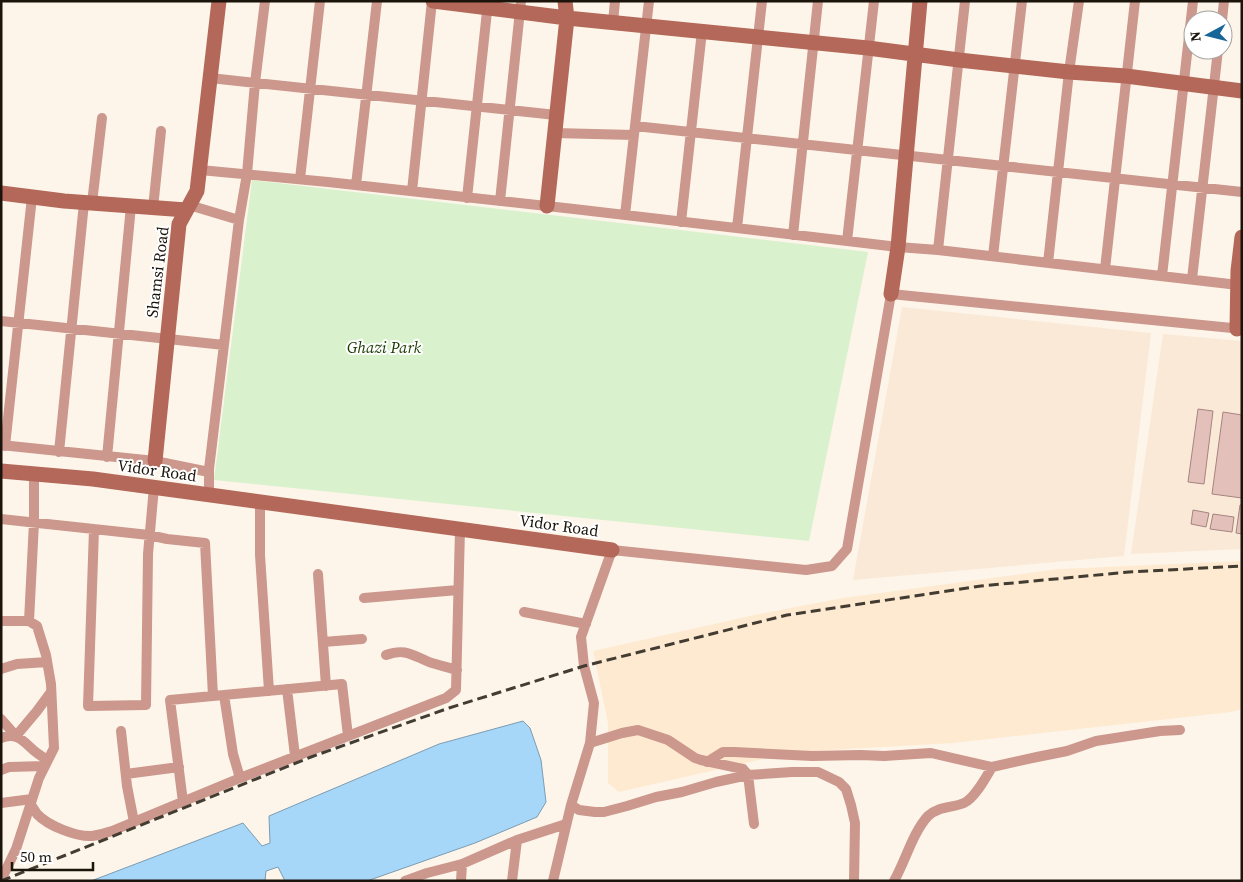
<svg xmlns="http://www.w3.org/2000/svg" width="1243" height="882" viewBox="0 0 1243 882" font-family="'Source Serif 4',serif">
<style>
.built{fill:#feead0}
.education{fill:#fae9d7}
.green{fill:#d9f1cd}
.water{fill:#a6d6f8;stroke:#7c9cb1}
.building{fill:#e4c0bb;stroke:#a68480}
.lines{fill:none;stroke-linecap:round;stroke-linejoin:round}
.street{stroke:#cc978c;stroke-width:10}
.secondary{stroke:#b36859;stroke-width:15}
.rail{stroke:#433c32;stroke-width:3;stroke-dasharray:10 5;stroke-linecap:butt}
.labels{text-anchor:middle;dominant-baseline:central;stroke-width:4;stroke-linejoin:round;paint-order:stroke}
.street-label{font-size:16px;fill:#1b140b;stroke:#fff}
.park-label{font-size:16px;font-style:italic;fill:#1a3b00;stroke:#fff}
</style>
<rect width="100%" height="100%" fill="#fdf5ea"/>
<path class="built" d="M1242 561V709L1231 712 953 743 794 752 619 792 608 783V723L593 651 759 614 843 598 1059 569Z"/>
<path class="education" d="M902 307 1151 333 1124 556 853 580Z
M1163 334 1242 341V549L1131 554Z"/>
<path class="green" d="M252 180 868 252 809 541 214 480Z"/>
<path class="water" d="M523 721 530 728 541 760 546 802 537 817 475 843 367 881H285L278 867 266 871 265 881H91L243 823 262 846 270 843 269 816 439 744Z"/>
<path class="building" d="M1198 409 1213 411 1204 484 1188 482Z
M1223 412 1242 415V498L1212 494Z
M1240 505H1242V534L1236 533Z
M1193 510 1209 513 1206 527 1191 524Z
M1213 514 1234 517 1232 532 1210 529Z"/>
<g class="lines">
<path class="street" d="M1222 20 1224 1
M613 22 615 1
M210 78 556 115
M635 126 1242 192
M554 133 634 135
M200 170 328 182 574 209 898 247 938 250 1238 285
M300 179 320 1
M356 185 377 1
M412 191 432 1
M467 198 488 2
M500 201 521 1
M92 203 102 118
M189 205 239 220
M153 208 161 131
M625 215 649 1
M681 222 702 31
M737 228 762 1
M793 235 818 1
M847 241 874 1
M938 250 965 1
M993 256 1022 1
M1048 263 1069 72 1079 1
M1105 269 1135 1
M1162 276 1193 1
M1192 279 1218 50
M1 321 224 345
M1 445 155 461 209 472
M5 446 32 197
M59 452 84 203
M107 457 131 206
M209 495V469L239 220 247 174 255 83 265 1
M260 502V555L269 691
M1 519 149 535 167 539 205 543 213 696
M94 529 88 706 146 705 148 554 154 487
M318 574 326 686
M364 598 458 590
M524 612 586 624
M1 621H29L37 626 46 655 51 684 54 748 39 778 16 849 4 874
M29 621 34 522V474
M323 642 362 639
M386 655C405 648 412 655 429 662 438 665 447 667 457 670
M1 669 17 664 47 662
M287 689 295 756
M224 695 233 754 240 778
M1 719 16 736 37 711 51 692
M121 731 127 786 134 822
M1 738C19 731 25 744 37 753 41 756 44 758 48 760
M590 743 622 733 638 730 668 740 695 758 701 760 743 769 748 775 754 824
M707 762 723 752H734L812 756 861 755 884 756 931 753 992 767 1037 757 1067 751 1096 741 1160 731 1180 730
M1 770 9 767 45 766
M126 774 179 767
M183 802 170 700 342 684 348 736
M1 803 32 799
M30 804C33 807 35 811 37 814 48 826 77 837 92 836 99 835 106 833 112 831L240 778 446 698 456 690 460 529
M571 805 579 810 595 812H604L627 806 656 797 682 792 716 782 748 775 792 772H818L839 782 846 789 851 805 855 823 854 881
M405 881 427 873 462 864 517 840 566 824
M461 881 462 864
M512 881 517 840
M553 881 571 805 590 743 594 703 584 666 581 637 612 550 806 570 832 566 847 549 891 294 1242 329
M894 881C905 862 913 832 928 816 939 806 952 808 964 803 975 798 986 777 992 767"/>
<path class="secondary" d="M433 1 567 18 868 48 959 60 1069 72 1126 76 1242 91
M1 193 64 201 186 210
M547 206 567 18 565 1
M891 294 898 247 920 1
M1237 329 1238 271 1242 237
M155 461 179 224 197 191 219 1
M1 471 93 479 612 550"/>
<path class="rail" d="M1 881 311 757 449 708 584 666 787 615 981 586 1129 572 1242 566"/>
</g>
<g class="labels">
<g class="street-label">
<text transform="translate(157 272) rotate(-83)">Shamsi Road</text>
<text transform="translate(157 470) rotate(8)">Vidor Road</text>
<text transform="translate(559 525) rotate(8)">Vidor Road</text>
</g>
<g class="park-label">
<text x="384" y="347">Ghazi Park</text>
</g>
</g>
<rect width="1243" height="882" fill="none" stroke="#1b140b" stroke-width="5"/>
<g transform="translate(1208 35) rotate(263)"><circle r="24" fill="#ffffff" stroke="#a4a19d"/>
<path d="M0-4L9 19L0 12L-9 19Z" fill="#186598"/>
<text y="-8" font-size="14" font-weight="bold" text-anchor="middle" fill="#1b140b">N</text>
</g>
<path d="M12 862v8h81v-8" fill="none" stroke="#1b140b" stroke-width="2.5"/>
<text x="20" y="862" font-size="15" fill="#1b140b" stroke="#ffffff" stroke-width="4" paint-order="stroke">50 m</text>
</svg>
